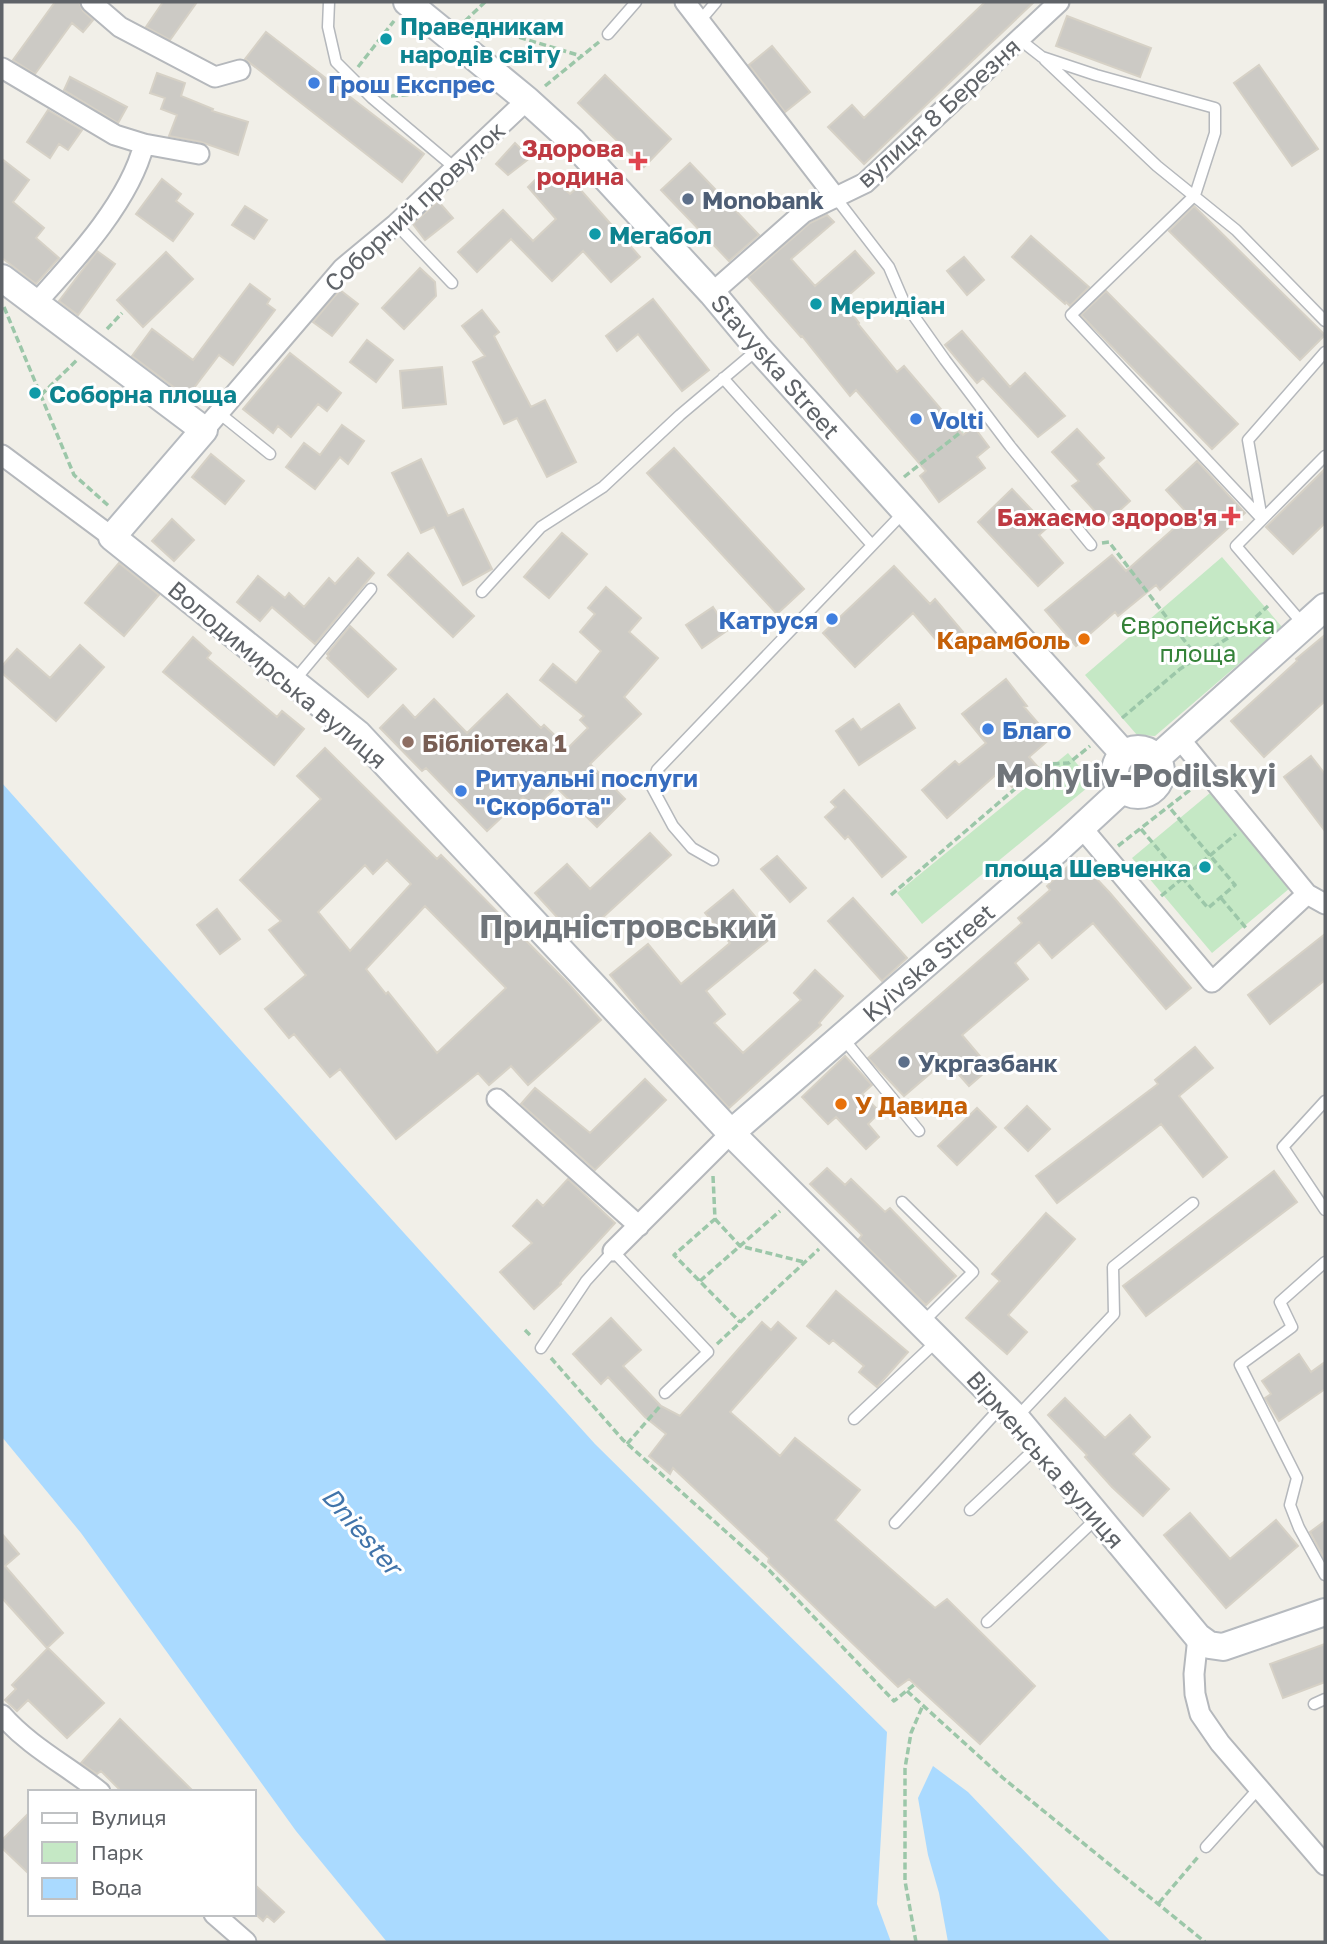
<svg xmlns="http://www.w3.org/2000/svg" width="1327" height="1944" viewBox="0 0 1327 1944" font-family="'Golos Text',sans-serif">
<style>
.green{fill:#c5e8c5}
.water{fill:#aadaff}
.building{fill:#cccac5;stroke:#d6d1c6;stroke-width:2;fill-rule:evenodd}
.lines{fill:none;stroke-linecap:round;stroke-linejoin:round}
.lane-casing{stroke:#b5b8bc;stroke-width:13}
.street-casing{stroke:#b5b8bc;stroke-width:23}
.secondary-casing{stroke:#b6babf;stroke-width:30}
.path{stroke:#9cc7a9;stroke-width:3.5;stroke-dasharray:7 3.5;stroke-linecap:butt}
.lane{stroke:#fff;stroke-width:10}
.street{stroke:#fff;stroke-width:19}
.secondary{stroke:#fff;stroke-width:26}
.culture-dot{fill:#0f9aa8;stroke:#fff;stroke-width:2.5}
.shop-dot{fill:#3f7fe0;stroke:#fff;stroke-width:2.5}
.health-dot{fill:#e0444e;stroke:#fff;stroke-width:2.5}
.service-dot{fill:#5c6f8a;stroke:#fff;stroke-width:2.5}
.food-dot{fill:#e8710a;stroke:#fff;stroke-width:2.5}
.education-dot{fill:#8d6e63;stroke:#fff;stroke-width:2.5}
.labels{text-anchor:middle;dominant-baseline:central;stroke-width:6;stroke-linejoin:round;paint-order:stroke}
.culture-label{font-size:24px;font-weight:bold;fill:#0d838f;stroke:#fff;text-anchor:start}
.shop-label{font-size:24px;font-weight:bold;fill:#366cbe;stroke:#fff;text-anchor:start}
.street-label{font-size:24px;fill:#5f6368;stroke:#fff}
.health-label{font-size:24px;font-weight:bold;fill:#be3a42;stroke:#fff;text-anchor:end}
.service-label{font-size:24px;font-weight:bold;fill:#4e5e75;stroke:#fff;text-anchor:start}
.park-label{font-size:24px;fill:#348238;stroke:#fff}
.food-label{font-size:24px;font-weight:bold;fill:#c56008;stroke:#fff;text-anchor:end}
.education-label{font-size:24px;font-weight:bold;fill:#785e54;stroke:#fff;text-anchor:start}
.water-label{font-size:26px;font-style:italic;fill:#4174aa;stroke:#fff}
.district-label{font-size:32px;font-weight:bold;fill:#70757a;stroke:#fff}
</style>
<rect width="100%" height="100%" fill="#f1efe8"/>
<path class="green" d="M1222 557 1282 627 1155 736 1137 735 1085 675Z
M1068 753 1093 783 922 924 897 893Z
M1210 793 1290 888 1212 953 1132 858Z"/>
<path class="water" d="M2 783 357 1181 595 1444 887 1732 877 1904 891 1942H387L296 1831 81 1533 2 1437Z
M933 1766 968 1792 1111 1942H948L939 1893 928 1855 918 1798Z"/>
<path class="building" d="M55 2H79L83 11 93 20 83 32 72 23 35 74 13 60Z
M163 2H197L170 40 146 27Z
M985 2H1034L864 164 828 127 852 105 864 118Z
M1067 16 1151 48 1140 77 1056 46Z
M266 32 424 154 402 182 245 59Z
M772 46 810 92 785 112 749 65Z
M1259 65 1318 149 1292 166 1234 83Z
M157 73 185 83 181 96 213 109 212 111 248 122 238 155 201 142 169 136 177 115 161 109 165 98 150 93Z
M605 75 671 139 644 167 578 103Z
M70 77 127 107 118 123 64 90Z
M48 110 82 130 68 150 59 144 50 158 27 142Z
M515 143 530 158 508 175 496 164Z
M2 159 29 180 13 202 44 228 36 238 59 258 36 284 2 258Z
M690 163 759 235 729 261 661 190Z
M544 171 570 194 578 187 640 257 611 282 583 251 552 281 511 239 477 272 458 252 503 210 533 241 556 219 528 187Z
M162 179 181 194 176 201 193 214 173 241 136 214Z
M438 201 453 218 425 240 413 224Z
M245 206 267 220 254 239 232 225Z
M1194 206 1325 335 1300 360 1169 231Z
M827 215 834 222 791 259 815 286 855 251 874 273 842 301 859 323 858 324 897 372 904 366 963 435 974 427 989 447 977 457 985 468 939 502 920 476 926 471 856 390 850 396 802 336 801 337 748 277 810 223Z
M1031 236 1089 287 1070 306 1066 302 1065 304 1012 257Z
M97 251 115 264 78 315 59 301Z
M166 252 193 279 143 327 117 300Z
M964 257 984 280 967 295 947 271Z
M420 268 435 282 436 296 404 329 382 308Z
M250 284 270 299 267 304 275 310 233 365 219 355 187 397 132 356 152 329 193 360Z
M340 290 358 304 332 336 313 322Z
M1106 291 1238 424 1212 449 1081 315Z
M653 299 709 370 682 391 638 334 617 351 606 336Z
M482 310 499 332 494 336 531 407 545 400 576 462 547 477 517 418 504 424 473 362 485 356 462 326Z
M962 331 1010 387 1025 373 1065 416 1038 437 983 378 977 383 945 345Z
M367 340 393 360 376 382 350 362Z
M290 353 341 393 327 411 318 404 291 437 278 426 273 433 243 409Z
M442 367 446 404 403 408 400 371Z
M342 425 364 441 348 464 340 457 315 489 286 467 304 443 320 455Z
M1077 429 1104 458 1097 464 1130 501 1106 523 1072 486 1079 481 1052 452Z
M674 448 804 589 777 614 647 473Z
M211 454 244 481 225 504 192 477Z
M421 459 448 516 463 509 492 569 463 585 434 527 421 533 392 473Z
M1197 461 1245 513 1160 590 1156 585 1118 616 1115 612 1076 646 1045 610 1112 555 1126 571 1189 515 1166 490Z
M1325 469V523L1293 554 1266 527Z
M1012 489 1048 527 1039 535 1063 563 1038 586 978 522Z
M172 519 194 540 174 561 152 541Z
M562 533 587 554 549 598 524 577Z
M408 553 474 616 453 637 388 575Z
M358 558 374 573 315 644 272 607 260 621 237 602 258 576 285 598 289 593 304 607 329 578 335 584Z
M119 563 159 595 124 636 85 603Z
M894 566 930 604 935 599 963 632 944 649 913 613 855 667 823 633Z
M606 587 641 618 629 632 658 658 624 697 641 714 590 764 625 799 597 827 556 787 535 809 523 797 487 831 426 768 422 771 380 728 403 705 415 718 434 699 467 733 507 694 541 728 544 725 568 748 588 728 580 720 584 716 540 680 553 664 576 683 601 651 580 632 595 614 588 608Z
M713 607 728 630 702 648 686 625Z
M350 626 396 669 368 697 327 658 329 656 327 654Z
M1325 635V701L1264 757 1231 721 1297 661 1296 659Z
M193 637 211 653 207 658 277 717 282 711 304 729 274 765 163 672Z
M80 645 104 667 56 721 2 673V666L17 649 50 678Z
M1006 679 1027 706 1024 707 1051 738 1029 757 1037 766 1012 787 999 772 947 818 922 790 955 761 959 765 986 743 962 714Z
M899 704 915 728 859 765 836 731 853 719 861 730Z
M325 748 437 859 441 855 567 982 601 1020 528 1085 511 1066 489 1085 478 1073 396 1139 340 1069 330 1077 294 1034 289 1038 265 1009 306 975 269 930 281 921 240 880 321 799 297 776ZM387 860 411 884 350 951 318 912 365 865 373 874ZM425 906 506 988 437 1053 388 992 386 994 366 969Z
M1311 756 1325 774V831L1284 777Z
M844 790 906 857 882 877 848 836 845 839 825 817 836 807 831 802Z
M650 833 671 855 578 940 535 893 567 864 590 889Z
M777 856 806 888 790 902 761 869Z
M1077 858 1110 893 1191 988 1166 1009 1093 923 1052 958 1039 942 1015 963 1028 979 962 1035 990 1068 969 1086 946 1060 904 1096 868 1058 1022 923 1018 918 1050 890 1047 886Z
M733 890 772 937 706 991 725 1014 714 1023 743 1053 801 1000 794 993 815 970 843 996 819 1023 821 1025 729 1108 654 1028 610 975 648 944 681 984 730 943 705 913Z
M853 898 907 958 882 981 828 921Z
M217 909 240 939 220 954 197 925Z
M1325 934V980L1270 1024 1248 995Z
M1195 1047 1213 1068 1179 1096 1227 1157 1203 1177 1161 1124 1057 1203 1036 1176 1158 1084 1155 1080Z
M845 1056 872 1085 862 1094 880 1112 868 1124 879 1137 866 1149 836 1117 828 1124 802 1097Z
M645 1079 666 1100 595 1170 521 1104 535 1088 590 1133Z
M1027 1106 1050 1129 1028 1151 1005 1128Z
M977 1108 996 1127 957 1165 938 1146Z
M827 1168 845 1185 851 1179 885 1212 890 1208 956 1276 926 1305 859 1239 862 1235 810 1184Z
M1274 1171 1297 1202 1146 1316 1123 1286Z
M568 1179 615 1223 560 1283 561 1284 534 1309 500 1272 532 1243 513 1226 537 1200 543 1206Z
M1046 1213 1075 1239 1008 1315 1027 1332 1007 1354 966 1318 1000 1281 992 1274Z
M836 1291 908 1352 877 1387 859 1372 864 1366 833 1340 829 1344 807 1326Z
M611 1318 641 1350 623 1366 661 1406 680 1416 762 1322 771 1330 778 1322 796 1338 730 1412 780 1456 795 1438 860 1490 835 1520 935 1608 947 1599 1035 1686 980 1744 909 1679 898 1687 768 1562 769 1558 673 1468 670 1474 649 1456 666 1434 645 1417 608 1377 601 1384 573 1354Z
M1299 1354 1311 1372 1325 1362V1389L1279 1421 1265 1398 1271 1394 1262 1381Z
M1065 1398 1105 1438 1130 1415 1150 1437 1133 1454 1169 1489 1143 1516 1112 1487 1085 1457 1087 1455 1048 1415Z
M1190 1513 1230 1559 1276 1520 1298 1546 1226 1608 1164 1535Z
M1325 1521V1560L1310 1532Z
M2 1534 19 1554 5 1566 63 1633 47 1648 2 1598Z
M1325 1644V1682L1283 1698 1270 1664Z
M48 1648 104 1703 67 1738 28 1700 17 1711 5 1700 16 1689 12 1685Z
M120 1719 194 1792H122L101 1771 97 1774 81 1763Z
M30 1812V1875L2 1848V1840Z
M254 1884 284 1912 274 1922 267 1916 263 1921 254 1913Z"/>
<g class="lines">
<defs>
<path id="lane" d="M329 2 328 27 336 62 372 98 455 168
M699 22 716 2
M608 34 636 2
M1019 39 1042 57 1096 75 1215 108V133L1195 195 1071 315 1262 519
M1045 60 1157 166 1236 230 1325 321
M836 198 889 267 904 302 945 360 1010 446 1091 545
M396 224 452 283
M723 378 872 545
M219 413 270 454
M1262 519 1248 440 1325 352
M482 592 541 527 603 487 680 415 757 350
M1303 624 1236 546 1325 456
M294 681 371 589
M713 860 692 848 673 826 652 787 657 770 904 512
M842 1037 919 1131
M1325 1101 1283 1147 1325 1210
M902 1202 973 1272 922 1323
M1325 1262 1280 1302 1292 1327 1240 1365 1297 1478 1290 1505 1299 1528 1325 1575
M541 1348 586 1281 613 1251 708 1352 665 1393
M1017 1417 1114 1314 1113 1267 1193 1203
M854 1419 938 1340
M970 1510 1038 1446
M895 1523 1001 1407
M987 1622 1098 1517
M1314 1704 1325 1699
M1206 1847 1259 1788"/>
<path id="street" d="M91 2 120 27 215 77 240 70
M685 2 836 198
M2 68 115 135 144 144 199 154
M712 293 803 213 865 183 1059 2
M36 303C75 260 130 201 144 144
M204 430 343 268 396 224 527 100
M2 455 112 537
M1179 738 1307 894 1325 904
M1082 828 1212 982 1307 894
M497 1099 639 1226
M613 1251 731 1133
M1198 1637 1194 1674 1195 1694 1200 1714 1220 1743 1325 1865
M2 1715C30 1747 68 1766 100 1792
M214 1914 246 1942"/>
<path id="secondary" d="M407 2 527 100 571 140 712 293 758 348 1124 754
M2 278 204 430 112 537 358 734 731 1133 1016 1418 1198 1637 1209 1645 1223 1647 1325 1612
M1115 772a23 23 0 1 1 46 0a23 23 0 1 1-46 0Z
M1157 758 1325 607
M731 1133 1056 851 1123 789"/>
</defs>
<use href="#lane" class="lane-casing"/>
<use href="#street" class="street-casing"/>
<use href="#secondary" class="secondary-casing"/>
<path class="path" d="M465 21 485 2
M469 22 581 56
M358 67 394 21
M545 86 599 42
M391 96 478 89
M4 307 74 475 110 507
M107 329 122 313
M41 395 77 360
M904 477 975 421
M1102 543 1109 542 1197 657
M1122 718 1180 669 1245 627 1268 606
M1141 829 1208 908 1235 885 1169 807
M1118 846 1195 786
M891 895 1044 764 1069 763 1090 746
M1161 896 1236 834
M1221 898 1246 928
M713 1176 715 1219 674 1255 740 1322
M715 1219 740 1246 804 1262
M700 1281 780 1211
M525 1330 532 1337
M717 1344 819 1249
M551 1358 623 1440 769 1570 894 1701 915 1684
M627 1444 661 1405
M907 1691 1003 1778 1205 1942
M1159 1903 1198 1857
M916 1942 905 1881V1768L911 1733 923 1705"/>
<use href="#lane" class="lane"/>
<use href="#street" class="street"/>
<use href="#secondary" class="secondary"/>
</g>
<g class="culture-dot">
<circle cx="386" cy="39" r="7"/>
<circle cx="595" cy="234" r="7"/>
<circle cx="816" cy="304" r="7"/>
<circle cx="35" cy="393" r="7"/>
<circle cx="1205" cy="867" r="7"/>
</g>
<g class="shop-dot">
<circle cx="314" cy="83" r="7"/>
<circle cx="916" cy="419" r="7"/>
<circle cx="832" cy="619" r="7"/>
<circle cx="988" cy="729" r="7"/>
<circle cx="461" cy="791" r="7"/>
</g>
<g class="health-dot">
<path d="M634.5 150.5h7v7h7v7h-7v7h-7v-7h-7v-7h7z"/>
<path d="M1227.5 505.5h7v7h7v7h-7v7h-7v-7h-7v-7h7z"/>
</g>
<g class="service-dot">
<circle cx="688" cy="199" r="7"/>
<circle cx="904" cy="1062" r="7"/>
</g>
<g class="food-dot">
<circle cx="1084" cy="639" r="7"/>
<circle cx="841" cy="1104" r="7"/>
</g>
<circle class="education-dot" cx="408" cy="742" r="7"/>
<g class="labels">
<g class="culture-label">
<text x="400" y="25">Праведникам<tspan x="400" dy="28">народів світу</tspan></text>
<text x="609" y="234">Мегабол</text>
<text x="830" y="304">Меридіан</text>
<text x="49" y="393">Соборна площа</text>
<text x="1191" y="867" text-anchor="end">площа Шевченка</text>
</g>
<g class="shop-label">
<text x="328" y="83">Грош Експрес</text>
<text x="930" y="419">Volti</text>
<text x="818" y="619" text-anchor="end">Катруся</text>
<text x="1002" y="729">Благо</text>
<text x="475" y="777">Ритуальні послуги<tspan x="475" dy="28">"Скорбота"</tspan></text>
</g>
<g class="street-label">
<text transform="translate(938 112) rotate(-42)">вулиця 8 Березня</text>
<text transform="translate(414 206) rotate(-43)">Соборний провулок</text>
<text transform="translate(776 366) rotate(49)">Stavyska Street</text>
<text transform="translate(278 674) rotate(40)">Володимирська вулиця</text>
<text transform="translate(928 962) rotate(-41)">Kyivska Street</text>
<text transform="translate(1046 1459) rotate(49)">Вірменська вулиця</text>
</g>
<g class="health-label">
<text x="624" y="147">Здорова<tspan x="624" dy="28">родина</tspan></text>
<text x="1217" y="516">Бажаємо здоров'я</text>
</g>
<g class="service-label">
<text x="702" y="199">Monobank</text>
<text x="918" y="1062">Укргазбанк</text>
</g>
<g class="park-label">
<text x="1198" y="624">Європейська<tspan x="1198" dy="28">площа</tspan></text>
</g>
<g class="food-label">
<text x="1070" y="639">Карамболь</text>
<text x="855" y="1104" text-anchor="start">У Давида</text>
</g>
<g class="education-label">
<text x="422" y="742">Бібліотека 1</text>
</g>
<g class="water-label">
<text transform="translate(362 1531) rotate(49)">Dniester</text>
</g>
<g class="district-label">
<text x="1136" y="775">Mohyliv-Podilskyi</text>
<text x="628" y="926">Придністровський</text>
</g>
</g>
<rect width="1327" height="1944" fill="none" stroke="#5f6368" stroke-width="7"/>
<rect x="28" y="1790" width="228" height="126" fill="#ffffff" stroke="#bfc1c3" stroke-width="2"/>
<rect x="42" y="1813" width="35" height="10" fill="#ffffff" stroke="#bfc1c3" stroke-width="2"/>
<text x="91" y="1825" font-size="21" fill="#5f6368">Вулиця</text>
<rect x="42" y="1842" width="35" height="21" fill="#c5e8c5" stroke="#bfc1c3" stroke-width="2"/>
<text x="91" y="1860" font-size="21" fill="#5f6368">Парк</text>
<rect x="42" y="1878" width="35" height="21" fill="#aadaff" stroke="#bfc1c3" stroke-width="2"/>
<text x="91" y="1895" font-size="21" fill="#5f6368">Вода</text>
</svg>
